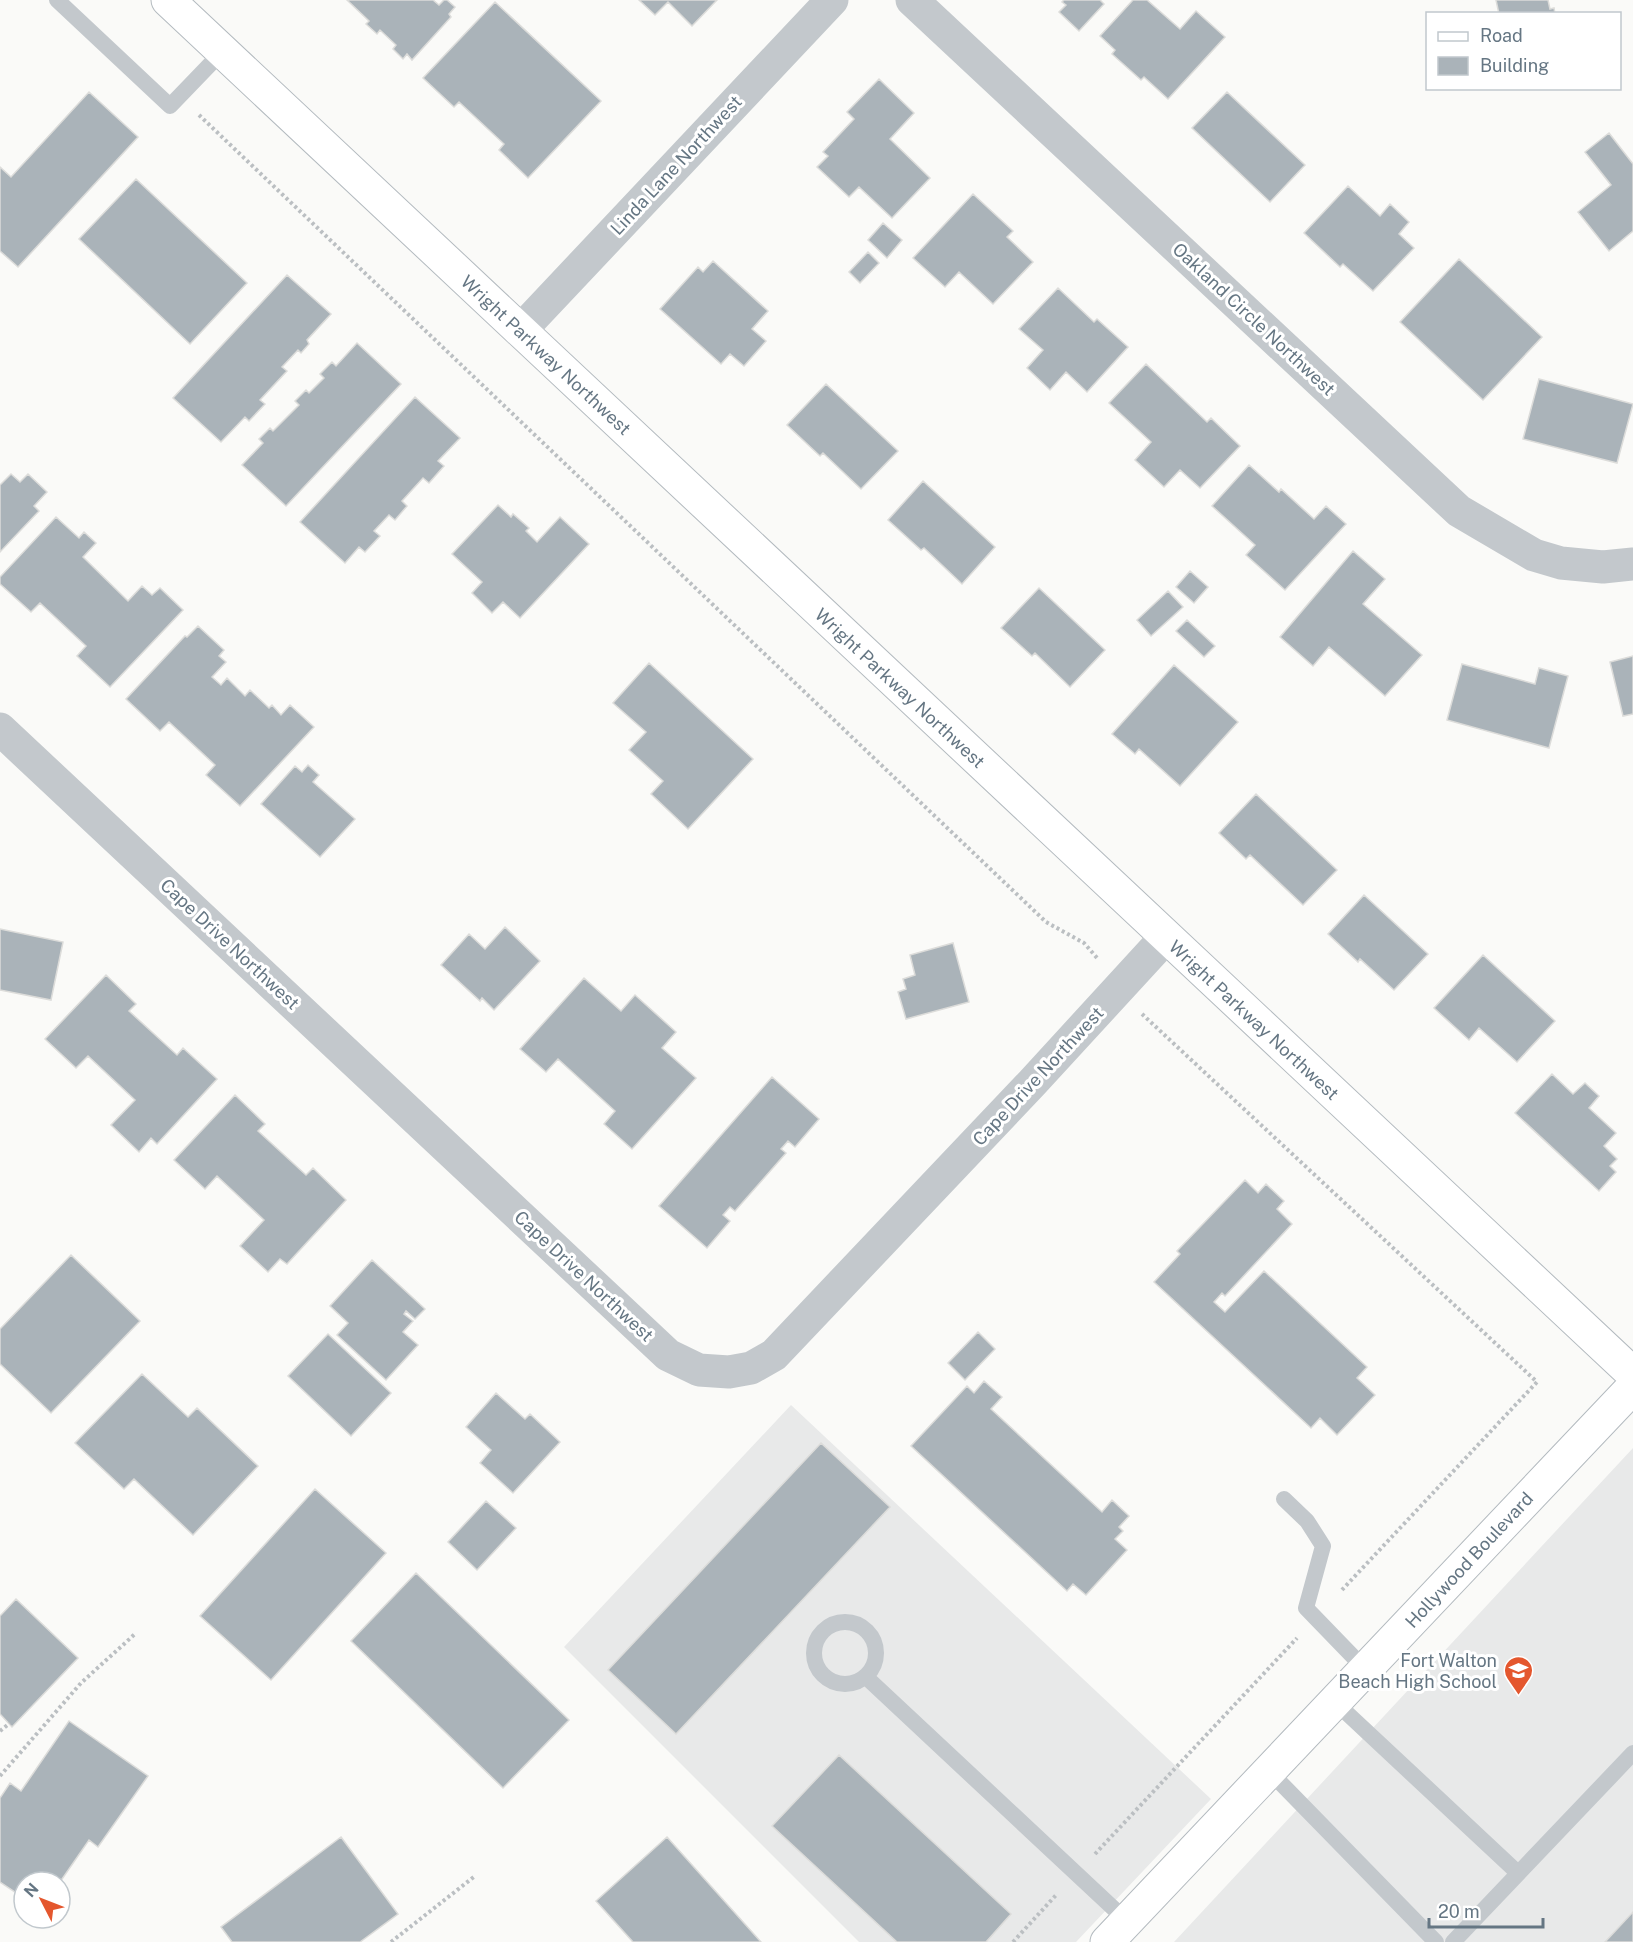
<svg xmlns="http://www.w3.org/2000/svg" width="1633" height="1942" viewBox="0 0 1633 1942" font-family="'Public Sans',sans-serif">
<style>
.built{fill:#e8e9e9}
.building{fill:#aab3b9;stroke:#dcdcda;stroke-width:1.5}
.lines{fill:none;stroke-linecap:round;stroke-linejoin:round}
.secondary-casing{stroke:#b3babf;stroke-width:35}
.path{stroke:#bbbfc2;stroke-width:4;stroke-dasharray:3 3;stroke-linecap:butt}
.lane{stroke:#c3c8cc;stroke-width:16}
.street{stroke:#c3c8cc;stroke-width:33}
.secondary{stroke:#fff;stroke-width:33}
.labels{text-anchor:middle;dominant-baseline:central;stroke-width:6;stroke-linejoin:round;paint-order:stroke}
.street-label{font-size:18px;fill:#657683;stroke:#fff}
.poi-label{font-size:18px;fill:#657683;stroke:#fff;text-anchor:end}
</style>
<rect width="100%" height="100%" fill="#fafaf8"/>
<path class="built" d="M791 1405 1211 1799 1076 1942H859L564 1647Z
M1633 1448V1942H1174Z"/>
<path class="building" d="M347 0H433L439 5 444 0H447L455 7 449 14 451 17 412 60 407 54 403 59 393 49 396 45 380 30 377 34 366 24 369 21Z
M639 0H717L692 26 668 2 655 15Z
M1064 0H1100L1104 4 1079 31 1059 12 1066 5 1062 2Z
M1133 0H1147L1180 29 1196 11 1225 37 1168 99 1144 77 1141 80 1112 54 1115 50 1100 36Z
M1496 0H1548L1550 9 1554 8 1555 14H1499Z
M495 2 601 101 528 178 499 150 504 144 459 102 454 107 423 78Z
M879 79 914 113 890 139 930 178 892 218 859 187 849 197 817 167 828 156 823 152 854 119 847 112Z
M89 92 138 137 18 267 0 251V167L11 177Z
M1227 92 1305 165 1270 202 1192 128Z
M1609 133 1633 164V231L1609 251 1578 212 1611 185 1585 152Z
M136 179 247 283 190 344 79 239Z
M1348 186 1380 216 1390 204 1409 222 1399 234 1414 248 1373 291 1343 264 1340 267 1304 233Z
M973 194 1013 231 1007 237 1033 262 993 304 959 272 945 287 913 258Z
M883 223 902 240 887 258 868 240Z
M868 252 879 263 860 283 849 272Z
M1459 259 1542 337 1483 400 1400 322Z
M713 261 768 311 752 329 766 341 744 366 730 354 721 364 660 309 698 267 703 272Z
M287 275 331 314 307 340 309 344 301 353 298 350 282 367 287 371 260 400 265 404 249 421 245 417 221 442 173 398Z
M1058 288 1094 322 1097 319 1128 347 1087 392 1066 372 1050 390 1027 368 1043 350 1019 329Z
M357 343 401 384 286 506 242 465 263 443 259 439 270 428 273 431 299 405 295 401 306 390 309 393 324 378 320 374 332 362 336 366Z
M1146 364 1207 422 1211 418 1240 446 1200 488 1180 470 1164 487 1135 460 1151 442 1109 403Z
M1539 379 1633 404 1617 463 1523 439Z
M826 384 898 451 861 489 823 453 820 456 787 425Z
M415 397 460 438 438 461 444 466 429 483 423 478 402 501 407 506 395 520 389 515 374 531 380 536 365 552 359 547 345 563 300 522Z
M1249 465 1279 492 1281 489 1314 519 1326 506 1346 524 1285 590 1246 555 1255 545 1212 506Z
M11 474 20 482 28 474 47 492 34 506 39 511 0 552V485Z
M923 481 995 547 962 584 924 548 921 550 888 520Z
M498 505 511 517 513 514 529 528 526 531 537 542 560 517 589 544 520 618 503 602 492 613 472 593 482 582 452 554Z
M56 517 79 538 84 532 96 543 83 557 128 601 142 586 152 595 160 588 183 610 110 687 77 656 86 646 40 603 31 612 0 584V577Z
M1353 551 1385 579 1363 604 1422 655 1385 696 1329 647 1313 666 1280 637Z
M1190 571 1208 587 1194 603 1176 587Z
M1039 588 1105 650 1070 687 1035 653 1032 656 1001 628Z
M1168 591 1183 607 1151 636 1137 620Z
M1187 620 1215 646 1204 657 1176 631Z
M198 626 224 650 219 656 226 662 212 677 221 685 227 678 245 696 250 690 269 708 272 705 281 715 290 705 314 727 240 806 206 775 215 765 169 722 160 731 126 699 185 636 187 637Z
M1633 656V714L1623 716 1610 662Z
M649 663 753 759 688 829 651 794 663 781 629 750 646 732 613 703Z
M1462 664 1535 684 1539 668 1568 676 1549 748 1447 720Z
M1174 665 1238 722 1180 786 1139 749 1135 754 1112 734Z
M308 765 319 775 313 782 355 819 320 857 261 804 295 766 302 772Z
M1256 794 1337 870 1303 905 1250 855 1246 859 1219 833Z
M1364 895 1428 954 1394 990 1360 959 1358 962 1328 934Z
M505 927 540 961 494 1010 482 998 480 1001 441 965 469 934 485 949Z
M0 929 63 942 51 1000 0 990Z
M953 943 969 1002 906 1019 898 992 906 989 903 979 915 975 910 955Z
M1483 955 1555 1021 1517 1062 1479 1028 1469 1040 1434 1008Z
M106 975 136 1004 129 1011 177 1055 183 1048 217 1079 157 1144 151 1138 139 1152 111 1125 135 1100 88 1056 76 1068 45 1039Z
M584 978 621 1011 635 995 676 1032 662 1048 696 1078 632 1149 604 1124 615 1111 558 1059 546 1072 520 1049Z
M1552 1074 1573 1094 1585 1083 1599 1096 1589 1108 1616 1133 1604 1146 1617 1159 1610 1166 1616 1172 1599 1191 1515 1113Z
M772 1077 819 1119 795 1147 788 1141 781 1149 786 1153 735 1211 730 1207 723 1215 730 1221 707 1248 659 1206Z
M235 1095 265 1124 258 1131 306 1175 313 1168 346 1200 287 1264 280 1259 268 1272 240 1246 264 1220 217 1176 205 1189 174 1160Z
M1245 1180 1258 1193 1266 1184 1284 1201 1277 1209 1292 1224 1225 1296 1222 1293 1214 1302 1225 1312 1264 1271 1367 1367 1357 1378 1375 1395 1337 1435 1320 1418 1311 1428 1154 1282 1180 1254 1177 1251Z
M71 1255 140 1321 51 1413 0 1364V1329Z
M372 1260 425 1309 415 1319 406 1311 404 1314 413 1321 403 1332 418 1345 386 1380 337 1335 348 1323 330 1306Z
M978 1332 995 1349 965 1380 948 1363Z
M328 1334 391 1393 351 1436 288 1376Z
M142 1374 188 1417 197 1408 258 1466 193 1535 134 1479 124 1489 75 1443Z
M984 1381 1002 1397 991 1409 1102 1512 1112 1500 1129 1516 1119 1527 1123 1531 1115 1539 1127 1550 1086 1595 1073 1584 1067 1591 911 1446 967 1386 974 1393Z
M496 1393 525 1419 530 1414 560 1442 513 1493 480 1463 491 1450 466 1427Z
M821 1443 890 1507 676 1734 608 1670Z
M315 1489 386 1553 271 1680 200 1616Z
M486 1501 516 1528 477 1570 448 1542Z
M416 1573 569 1720 503 1788 351 1641Z
M16 1599 78 1658 12 1727 0 1714V1616Z
M69 1721 148 1776 98 1847 89 1840 60 1882H24V1898L0 1882V1798L10 1783 21 1791Z
M839 1755 1011 1914 986 1942H897L772 1826Z
M341 1837 398 1914 360 1942H232L221 1927Z
M667 1837 761 1942H633L596 1901Z
M1633 1912V1942H1605Z"/>
<g class="lines">
<defs>
<path id="secondary" d="M168 0 1633 1374
M1107 1942 1633 1387"/>
</defs>
<use href="#secondary" class="secondary-casing"/>
<path class="path" d="M199 115 1046 922 1084 943 1098 959
M1142 1014 1537 1382 1341 1591
M0 1731 10 1723
M0 1776 81 1683 135 1634
M1095 1854 1297 1638
M391 1942 475 1876
M1013 1942 1057 1894"/>
<path class="lane" d="M57 0 170 106 222 52
M1284 1499 1307 1521 1323 1546 1306 1608 1365 1669
M814 1653a31 31 0 1 1 62 0a31 31 0 1 1-62 0Z
M866 1677 1127 1921
M1335 1702 1518 1873
M1269 1771 1436 1942
M1453 1942 1633 1753"/>
<path class="street" d="M912 0 1459 511 1534 555 1561 563 1603 567 1633 564
M520 331 832 0
M0 729 668 1355 699 1370 729 1372 751 1368 774 1355 1032 1083 1166 937"/>
<use href="#secondary" class="secondary"/>
</g>
<defs>
<symbol id="school-pin" viewBox="-11 -11 22 30"><path d="M0 17L-7.5 6A9.5 9.5 0 1 1 7.5 6Z" fill="#e4572e" stroke="#fff"/><path d="M0-5L7-2L0 1L-7-2ZM-4 1L0 2.5L4 1V4Q0 6-4 4Z" fill="#fff"/></symbol>
</defs>
<g fill-rule="evenodd">
<use href="#school-pin" x="1502" y="1654" width="33" height="45"/>
</g>
<g class="labels">
<g class="street-label">
<text transform="translate(676 165) rotate(-47)">Linda Lane Northwest</text>
<text transform="translate(1254 319) rotate(43)">Oakland Circle Northwest</text>
<text transform="translate(546 355) rotate(43)">Wright Parkway Northwest</text>
<text transform="translate(900 688) rotate(43)">Wright Parkway Northwest</text>
<text transform="translate(230 944) rotate(43)">Cape Drive Northwest</text>
<text transform="translate(1254 1020) rotate(43)">Wright Parkway Northwest</text>
<text transform="translate(1038 1076) rotate(-47)">Cape Drive Northwest</text>
<text transform="translate(584 1276) rotate(43)">Cape Drive Northwest</text>
<text transform="translate(1469 1560) rotate(-47)">Hollywood Boulevard</text>
</g>
<g class="poi-label">
<text x="1497" y="1660">Fort Walton<tspan x="1497" dy="21">Beach High School</tspan></text>
</g>
</g>
<rect x="1426" y="12" width="195" height="78" fill="#ffffff" stroke="#c1c8cd" stroke-width="1.5"/>
<rect x="1438" y="32" width="30" height="9" fill="#ffffff" stroke="#c1c8cd" stroke-width="1.5"/>
<text x="1480" y="42" font-size="18" fill="#657683">Road</text>
<rect x="1438" y="57" width="30" height="18" fill="#aab3b9" stroke="#c1c8cd" stroke-width="1.5"/>
<text x="1480" y="72" font-size="18" fill="#657683">Building</text>
<g transform="translate(42 1900) rotate(312)"><circle r="28" fill="#ffffff" stroke="#c1c8cd" stroke-width="1.5"/>
<path d="M0-4.5L10 22L0 15L-10 22Z" fill="#e4572e"/>
<text y="-9" font-size="16" font-weight="bold" text-anchor="middle" fill="#657683">N</text>
</g>
<path d="M1429 1918v9h114v-9" fill="none" stroke="#657683" stroke-width="3"/>
<text x="1438" y="1918" font-size="18" fill="#657683" stroke="#ffffff" stroke-width="4.5" paint-order="stroke">20 m</text>
</svg>
